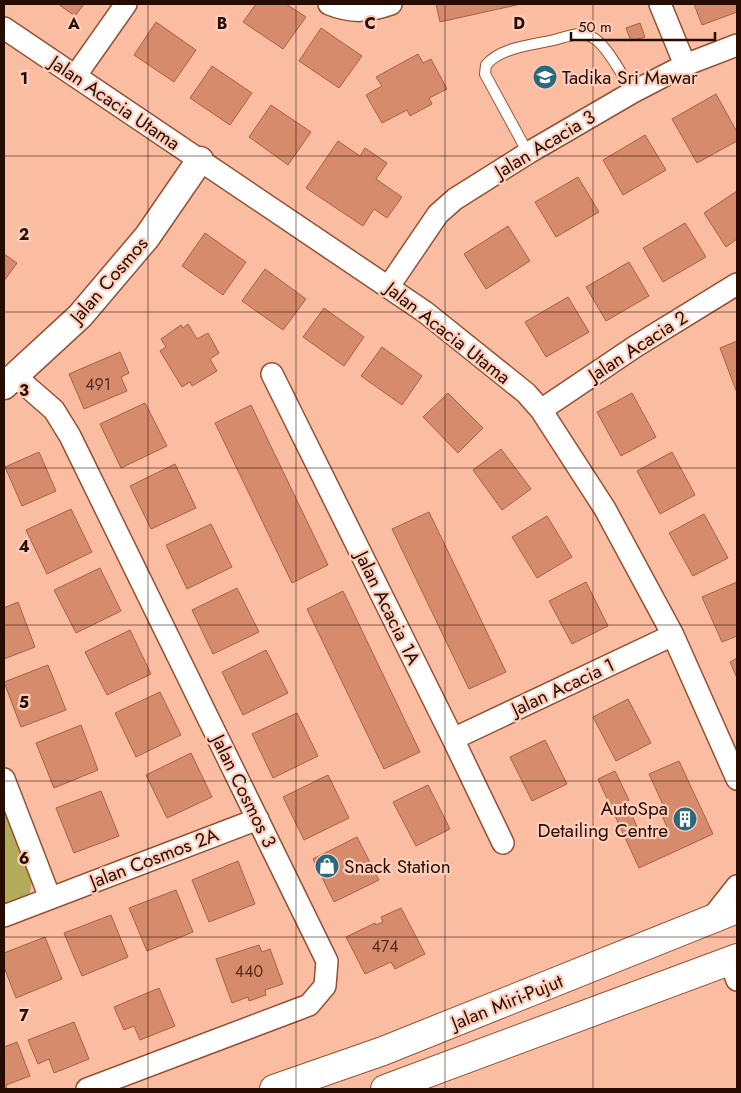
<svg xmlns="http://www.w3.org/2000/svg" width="741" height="1093" viewBox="0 0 741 1093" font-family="Jost,sans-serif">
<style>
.green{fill:#b2ab59}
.building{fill:#d68c6c;stroke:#a76142}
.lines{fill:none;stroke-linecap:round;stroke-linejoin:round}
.service-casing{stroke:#945032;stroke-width:12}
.minor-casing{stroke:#945032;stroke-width:24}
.tertiary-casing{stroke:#945032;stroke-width:29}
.trunk-casing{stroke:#945032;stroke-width:30}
.service{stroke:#fff;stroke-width:10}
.minor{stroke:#fff;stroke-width:21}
.tertiary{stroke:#fff;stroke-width:26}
.trunk{stroke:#fff;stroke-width:28}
.grid{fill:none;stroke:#270c02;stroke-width:1;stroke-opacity:0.55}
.labels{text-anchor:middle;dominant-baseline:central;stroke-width:4.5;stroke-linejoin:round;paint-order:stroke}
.number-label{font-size:16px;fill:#532c1c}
.poi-label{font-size:19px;fill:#270c02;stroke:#feceba;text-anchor:start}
.street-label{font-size:19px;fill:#270c02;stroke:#feceba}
.grid-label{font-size:16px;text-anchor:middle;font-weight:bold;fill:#270c02;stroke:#feceba;stroke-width:4.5;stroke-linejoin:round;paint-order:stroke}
</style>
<rect width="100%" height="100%" fill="#fbbda2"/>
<path class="green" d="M4 800 32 881 29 897 4 909Z"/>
<path class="building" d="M58 4H84L75 16Z
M256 4H286L306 17 283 49 243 22Z
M436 4H521L440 22Z
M694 4H737V12L702 25Z
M156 22 196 50 174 82 134 55Z
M640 23 645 37 631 41 626 28Z
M321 28 362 56 339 88 299 61Z
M418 54 423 63 431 59 447 89 429 98 432 104 410 116 407 110 382 123 366 95 382 86 376 77Z
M212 66 252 93 230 125 190 98Z
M716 94 737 132V141L697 163 672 119Z
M271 105 311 132 288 165 249 137Z
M645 135 666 170 623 195 603 160Z
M338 141 360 156 365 148 387 163 376 179 402 197 387 218 374 209 363 226 306 188Z
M578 177 599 212 556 237 535 202Z
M737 191V239L726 247 704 213Z
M685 223 706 257 663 282 643 248Z
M508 226 530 261 486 289 464 254Z
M205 233 246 262 223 295 182 266Z
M4 254 17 263 4 281Z
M629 262 649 296 606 321 586 287Z
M265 269 306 299 283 330 242 301Z
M568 297 589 332 546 357 525 322Z
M324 308 364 337 344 366 303 337Z
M188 324 197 339 208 333 219 353 210 359 217 371 192 386 190 382 182 387 160 351 166 347 161 339 181 325 183 328Z
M737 341V393L720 348Z
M382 347 422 376 402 405 361 376Z
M120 352 129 373 121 377 127 391 84 409 69 374Z
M448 393 483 428 458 453 423 417Z
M632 393 656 437 621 456 597 412Z
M145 403 167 446 121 468 100 424Z
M251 405 328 565 292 583 215 423Z
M501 449 531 489 502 510 473 470Z
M39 452 56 491 22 506 5 467Z
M672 452 695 495 660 514 637 471Z
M175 464 196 508 151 529 130 486Z
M71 509 92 552 47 574 26 530Z
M429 512 506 672 469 689 392 529Z
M704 514 728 558 693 576 669 533Z
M547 516 572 557 537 578 512 537Z
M211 524 232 567 187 589 166 545Z
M100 568 121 611 76 633 54 590Z
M586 582 608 626 572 644 549 601Z
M737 582V636L722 642 702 597Z
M237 588 259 632 213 654 192 610Z
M343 591 420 752 384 769 307 609Z
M18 602 35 647 4 659V608Z
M130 630 151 674 107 695 85 652Z
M266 650 288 693 243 715 222 672Z
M737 658V678L730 662Z
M48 665 66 710 21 727 4 682Z
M160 692 181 735 136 757 115 713Z
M628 699 651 743 616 761 593 717Z
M297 713 318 756 273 778 252 734Z
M81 725 98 770 54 788 36 743Z
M545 740 567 784 532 801 510 757Z
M191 753 212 797 167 818 146 775Z
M679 761 713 834 639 868 598 779 615 771 629 800 626 802 642 838 667 827 660 811 665 809 649 774Z
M328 775 349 818 304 840 283 797Z
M428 785 450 829 416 846 393 802Z
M101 791 119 836 74 853 56 808Z
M357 837 379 880 334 902 313 859Z
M238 861 255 904 209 922 192 880Z
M176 890 193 932 147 951 129 908Z
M401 908 425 954 395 969 391 962 365 974 346 937 375 923 376 925 383 922 381 917Z
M111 915 128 957 82 976 64 933Z
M45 937 62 979 16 998 4 967V953Z
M259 945 262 952 270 949 283 984 265 990 266 995 249 1001 248 997 232 1003 216 959Z
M159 988 175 1026 140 1040 134 1026 124 1030 114 1007Z
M74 1022 89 1059 54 1073 49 1059 38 1064 28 1040Z
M17 1042 30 1076 6 1085 7 1089H4V1047Z"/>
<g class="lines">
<defs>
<path id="service" d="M528 153 485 74 486 65C501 47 533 45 554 40 562 38 572 34 581 34 585 34 591 36 595 39 608 47 624 79 633 92"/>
<path id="minor" d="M329 4C351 13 369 12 391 4
M660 4 685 65
M4 28 425 312 526 393 541 410 605 509 673 635 737 779
M76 75 126 4
M389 286 438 214 455 199 528 153 633 92 685 65 737 45
M272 374 453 739 503 843
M15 376 54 410 70 436 327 961 325 986 309 1005 87 1089
M541 410 636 346 737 284
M453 739 673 635
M4 779 50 898
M4 916 258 819
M711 919 737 886
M730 961 737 980"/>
<path id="tertiary" d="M4 386 80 316 147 237 200 160"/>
<path id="trunk" d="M274 1089 383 1051 737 909
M385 1089 737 958"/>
</defs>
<use href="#service" class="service-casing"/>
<use href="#minor" class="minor-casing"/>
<use href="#tertiary" class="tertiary-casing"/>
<use href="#trunk" class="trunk-casing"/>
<use href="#service" class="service"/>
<use href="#minor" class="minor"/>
<use href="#tertiary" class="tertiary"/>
<use href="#trunk" class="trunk"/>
</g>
<path class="grid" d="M148 4V1089M296 4V1089M445 4V1089M593 4V1089M4 156H737M4 312H737M4 468H737M4 625H737M4 781H737M4 937H737"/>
<defs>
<symbol id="school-disc" viewBox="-11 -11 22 22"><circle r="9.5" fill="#29687d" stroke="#feceba"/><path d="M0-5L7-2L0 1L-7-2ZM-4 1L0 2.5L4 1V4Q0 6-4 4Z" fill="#fff"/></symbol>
<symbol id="building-disc" viewBox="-11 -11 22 22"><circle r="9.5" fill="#29687d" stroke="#feceba"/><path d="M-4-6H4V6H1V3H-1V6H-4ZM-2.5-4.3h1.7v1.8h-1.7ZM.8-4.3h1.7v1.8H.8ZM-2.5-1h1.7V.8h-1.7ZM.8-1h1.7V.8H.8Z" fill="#fff"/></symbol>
<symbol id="shop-disc" viewBox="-11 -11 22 22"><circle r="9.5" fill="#29687d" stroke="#feceba"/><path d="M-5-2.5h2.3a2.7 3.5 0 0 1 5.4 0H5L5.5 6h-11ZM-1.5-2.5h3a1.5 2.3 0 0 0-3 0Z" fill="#fff"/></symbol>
</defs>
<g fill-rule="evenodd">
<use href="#school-disc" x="531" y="63" width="28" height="28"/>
<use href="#building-disc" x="671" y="805" width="28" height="28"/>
<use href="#shop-disc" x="313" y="852" width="28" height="28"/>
</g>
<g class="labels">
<g class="number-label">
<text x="98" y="384">491</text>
<text x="385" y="946">474</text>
<text x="249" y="971">440</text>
</g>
<g class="poi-label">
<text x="562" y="77">Tadika Sri Mawar</text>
<text x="668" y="808" text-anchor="end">AutoSpa<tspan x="668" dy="22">Detailing Centre</tspan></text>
<text x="344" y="866">Snack Station</text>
</g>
<g class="street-label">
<text transform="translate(115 103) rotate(34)">Jalan Acacia Utama</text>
<text transform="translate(545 144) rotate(-31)">Jalan Acacia 3</text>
<text transform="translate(109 280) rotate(-49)">Jalan Cosmos</text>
<text transform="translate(448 333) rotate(38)">Jalan Acacia Utama</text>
<text transform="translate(638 346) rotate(-33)">Jalan Acacia 2</text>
<text transform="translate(388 608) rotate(64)">Jalan Acacia 1A</text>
<text transform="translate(563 687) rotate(-25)">Jalan Acacia 1</text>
<text transform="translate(244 791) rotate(64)">Jalan Cosmos 3</text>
<text transform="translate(154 858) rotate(-21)">Jalan Cosmos 2A</text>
<text transform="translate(507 1002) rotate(-22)">Jalan Miri-Pujut</text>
</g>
</g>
<g class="grid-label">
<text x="74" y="29">A</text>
<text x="222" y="29">B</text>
<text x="370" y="29">C</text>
<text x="519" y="29">D</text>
<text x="24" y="84">1</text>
<text x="24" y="240">2</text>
<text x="24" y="396">3</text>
<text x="24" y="552">4</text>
<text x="24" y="708">5</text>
<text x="24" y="864">6</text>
<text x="24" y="1021">7</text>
</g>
<rect width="741" height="1093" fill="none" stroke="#270c02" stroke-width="10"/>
<path d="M571 32v8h144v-8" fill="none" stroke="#270c02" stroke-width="2.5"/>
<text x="578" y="32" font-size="15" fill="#270c02" stroke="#feceba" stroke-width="4" paint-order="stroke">50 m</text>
</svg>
